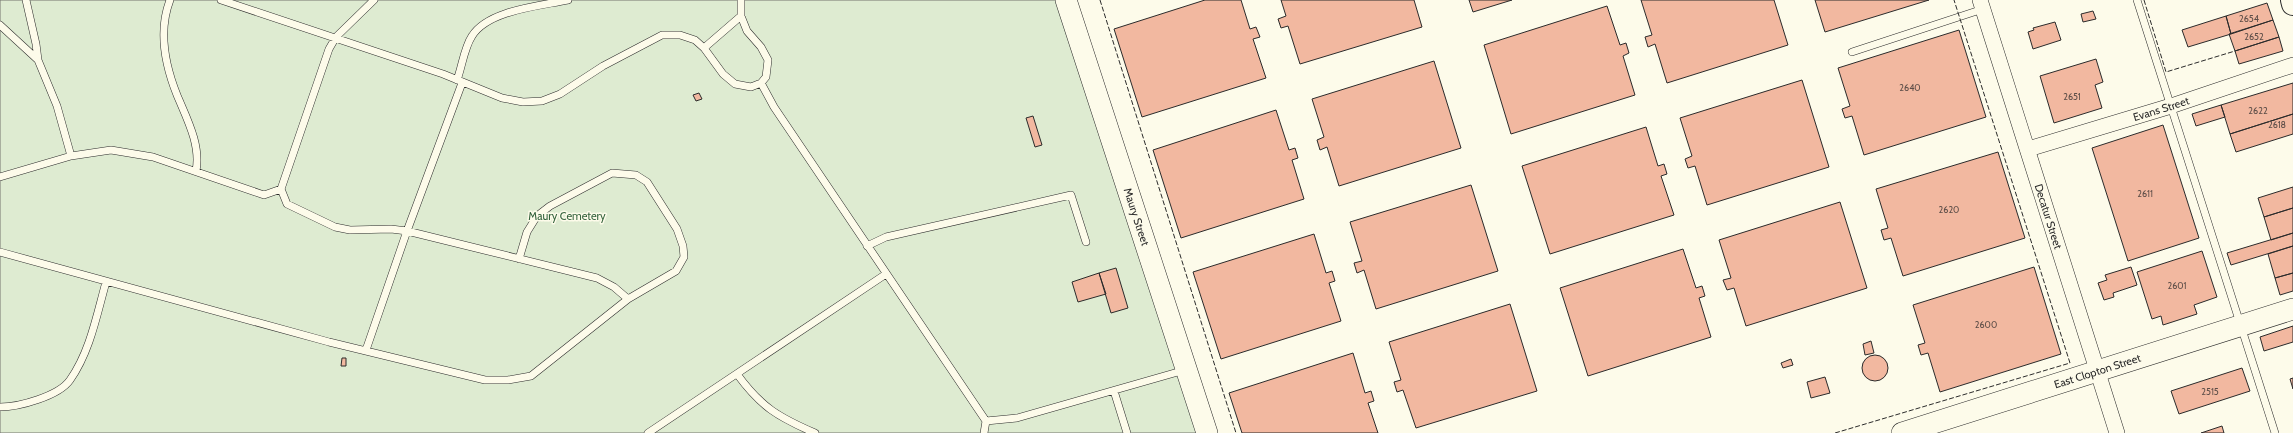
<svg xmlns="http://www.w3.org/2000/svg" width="2293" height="433" viewBox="0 0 2293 433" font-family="Cabin,sans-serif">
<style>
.green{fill:#deebd1;stroke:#74746e}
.building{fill:#f2b8a0;stroke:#2b2b2b}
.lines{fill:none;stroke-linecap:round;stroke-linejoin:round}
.lane-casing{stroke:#2b2b2b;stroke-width:8}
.street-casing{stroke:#2b2b2b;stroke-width:16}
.secondary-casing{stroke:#2b2b2b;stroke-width:22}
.primary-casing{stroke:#2b2b2b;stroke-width:24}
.lane{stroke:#fdfbea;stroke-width:7}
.street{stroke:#fdfbea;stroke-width:15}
.secondary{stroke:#fdfbea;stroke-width:21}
.primary{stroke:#fdfbea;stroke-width:22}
.fence{stroke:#2b2b2b;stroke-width:1;stroke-dasharray:5 2;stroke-linecap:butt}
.labels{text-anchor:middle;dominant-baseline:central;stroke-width:3;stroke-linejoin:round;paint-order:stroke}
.number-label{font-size:9px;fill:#5d4e48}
.street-label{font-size:11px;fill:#2b2b2b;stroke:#fdfbea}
.park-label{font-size:11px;fill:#34623c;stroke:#fdfbea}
</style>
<rect width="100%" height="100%" fill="#fdfbea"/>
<path class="green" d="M0 0H1064L1205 433H0Z"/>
<path class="building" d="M1205 0H1241L1250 29 1256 27 1260 37 1253 39 1266 78 1142 117 1114 29Z
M1281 0H1414L1422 27 1300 64 1288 26 1281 28 1278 19 1286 16Z
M1469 0H1512L1473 12Z
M1641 0H1774L1788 45 1667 83 1655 44 1648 47 1645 37 1652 35Z
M1815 0H1929L1825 32Z
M2267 3 2273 20 2231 34 2226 16Z
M1607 6 1620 45 1626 43 1629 53 1623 56 1635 95 1511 134 1484 45Z
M2093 11 2096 19 2083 22 2081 14Z
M2226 16 2231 34 2188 47 2182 30Z
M2273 20 2279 37 2235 51 2229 34Z
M2055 22 2061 40 2033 49 2028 32 2034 30 2033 28Z
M1959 30 1986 117 1864 155 1852 116 1845 118 1842 109 1850 106 1838 68Z
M2279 37 2283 51 2239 64 2235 51Z
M2096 59 2103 82 2095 85 2102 108 2054 123 2040 76Z
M1434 61 1461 148 1339 186 1327 147 1320 150 1317 140 1324 137 1312 99Z
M1802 80 1829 167 1707 205 1695 166 1688 168 1685 159 1692 156 1680 118Z
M2293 83V114L2230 134 2221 105Z
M699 93 702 99 696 101 693 95Z
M2221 105 2225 117 2196 126 2192 114Z
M1276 110 1289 150 1295 148 1298 158 1292 160 1304 199 1181 238 1153 150Z
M2293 114V134L2236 152 2230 134Z
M1033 116 1042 145 1035 147 1026 118Z
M2163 125 2199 238 2128 261 2092 148Z
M1646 127 1658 166 1664 164 1667 174 1661 176 1674 215 1550 254 1522 166Z
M1998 152 2025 238 1903 276 1891 238 1884 240 1881 230 1888 228 1876 189Z
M1471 185 1498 271 1376 309 1364 270 1357 273 1354 263 1362 261 1350 222Z
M2293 187V208L2264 217 2258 198Z
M1840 202 1867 288 1746 326 1734 288 1727 290 1723 280 1731 278 1719 240Z
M2293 208V233L2271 240 2264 217Z
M2293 233V246L2231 265 2227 253Z
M1314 234 1326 273 1332 271 1335 281 1329 283 1341 321 1221 359 1193 272Z
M2293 246V273L2275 278 2268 254Z
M1683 249 1696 288 1702 286 1705 296 1699 298 1711 337 1588 376 1560 288Z
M2202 251 2217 297 2194 305 2197 314 2163 325 2161 316 2152 319 2137 272Z
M2034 267 2061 354 1940 392 1928 353 1921 355 1918 345 1925 343 1913 305Z
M2131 267 2137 285 2113 293 2114 297 2104 300 2098 283 2107 280 2105 275Z
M1116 268 1128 308 1111 313 1099 273Z
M1099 273 1106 294 1078 302 1072 282Z
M2293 273V291L2280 295 2275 278Z
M1510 304 1537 391 1416 428 1403 390 1397 392 1394 382 1401 380 1389 342Z
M2293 326V342L2264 351 2260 337Z
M1871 341 1874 353 1865 355 1863 344Z
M1353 353 1365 393 1371 391 1374 401 1368 403 1378 433H1242L1229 393Z
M1862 368a13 13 0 1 1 26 0a13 13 0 1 1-26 0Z
M342 358H346V366H341Z
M1791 359 1793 365 1783 368 1781 363Z
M2242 368 2250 391 2179 414 2171 391Z
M1825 377 1830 393 1811 398 1807 382Z
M2293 378V389L2290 379Z
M2222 426 2224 433H2201Z"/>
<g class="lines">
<defs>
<path id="lane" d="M26 0 36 44 38 60
M170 0C158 31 165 65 177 95 187 119 201 145 196 171
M221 0 443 74 502 98 523 102 542 101 560 94 603 66 662 35H680L695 40 704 48 723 74 735 84 751 87 761 83 766 77 768 60 761 47 747 31 741 16V0
M2137 0 2275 433
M0 25 38 60 57 106 71 156
M704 48 741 16
M1852 52 1983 9
M457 80C462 67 464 48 472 36 488 10 540 6 568 0
M761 83 774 107 986 421 984 433
M0 177 71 156 111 150 153 157 264 195 281 189 287 204 335 227 350 230 391 229 407 231 597 278 614 287 628 299
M281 189 329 49 336 37 374 0
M867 246 886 237 1071 195 1086 242
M0 252 329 342 485 380H508L531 376 628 299 676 271 684 257 683 246 677 229 647 182 636 175 612 173 550 206 537 216 527 232 519 259
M366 350 407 231 462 83
M737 374C761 407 778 417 815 433
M1114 391 1127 433
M0 407C19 407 59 396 70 380 90 352 97 314 106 282
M986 421 1017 418 1185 370
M648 433 886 274"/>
<g id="street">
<path id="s1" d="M1980 0 2117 433"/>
<path id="s2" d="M2028 149 2171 106 2293 65"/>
</g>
<g id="secondary">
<path id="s3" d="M1066 0 1207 433"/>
<path id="s4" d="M1902 433 2293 309"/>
</g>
<path id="primary" d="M2292 0 2293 4"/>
</defs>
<use href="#lane" class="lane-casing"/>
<use href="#street" class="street-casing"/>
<use href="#secondary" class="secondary-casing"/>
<use href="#primary" class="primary-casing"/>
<use href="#lane" class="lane"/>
<use href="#street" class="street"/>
<use href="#secondary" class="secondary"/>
<use href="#primary" class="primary"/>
<path class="fence" d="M1100 0 1236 433
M2144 0 2166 72 2235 51
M1835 433 2070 363 1954 0"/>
</g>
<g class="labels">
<g class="number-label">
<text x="2249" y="18">2654</text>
<text x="2254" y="36">2652</text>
<text x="1910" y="87">2640</text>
<text x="2072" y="96">2651</text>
<text x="2258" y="110">2622</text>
<text x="2277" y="124">2618</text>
<text x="2145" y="193">2611</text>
<text x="1949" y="209">2620</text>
<text x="2177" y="285">2601</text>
<text x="1986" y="324">2600</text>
<text x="2210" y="391">2515</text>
</g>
<g class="street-label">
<text stroke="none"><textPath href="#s2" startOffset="139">Evans Street</textPath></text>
<text stroke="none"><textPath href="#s3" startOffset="228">Maury Street</textPath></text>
<text stroke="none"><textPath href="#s1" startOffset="227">Decatur Street</textPath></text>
<text stroke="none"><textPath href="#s4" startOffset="205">East Clopton Street</textPath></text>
</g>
<g class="park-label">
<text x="567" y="216">Maury Cemetery</text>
</g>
</g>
</svg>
